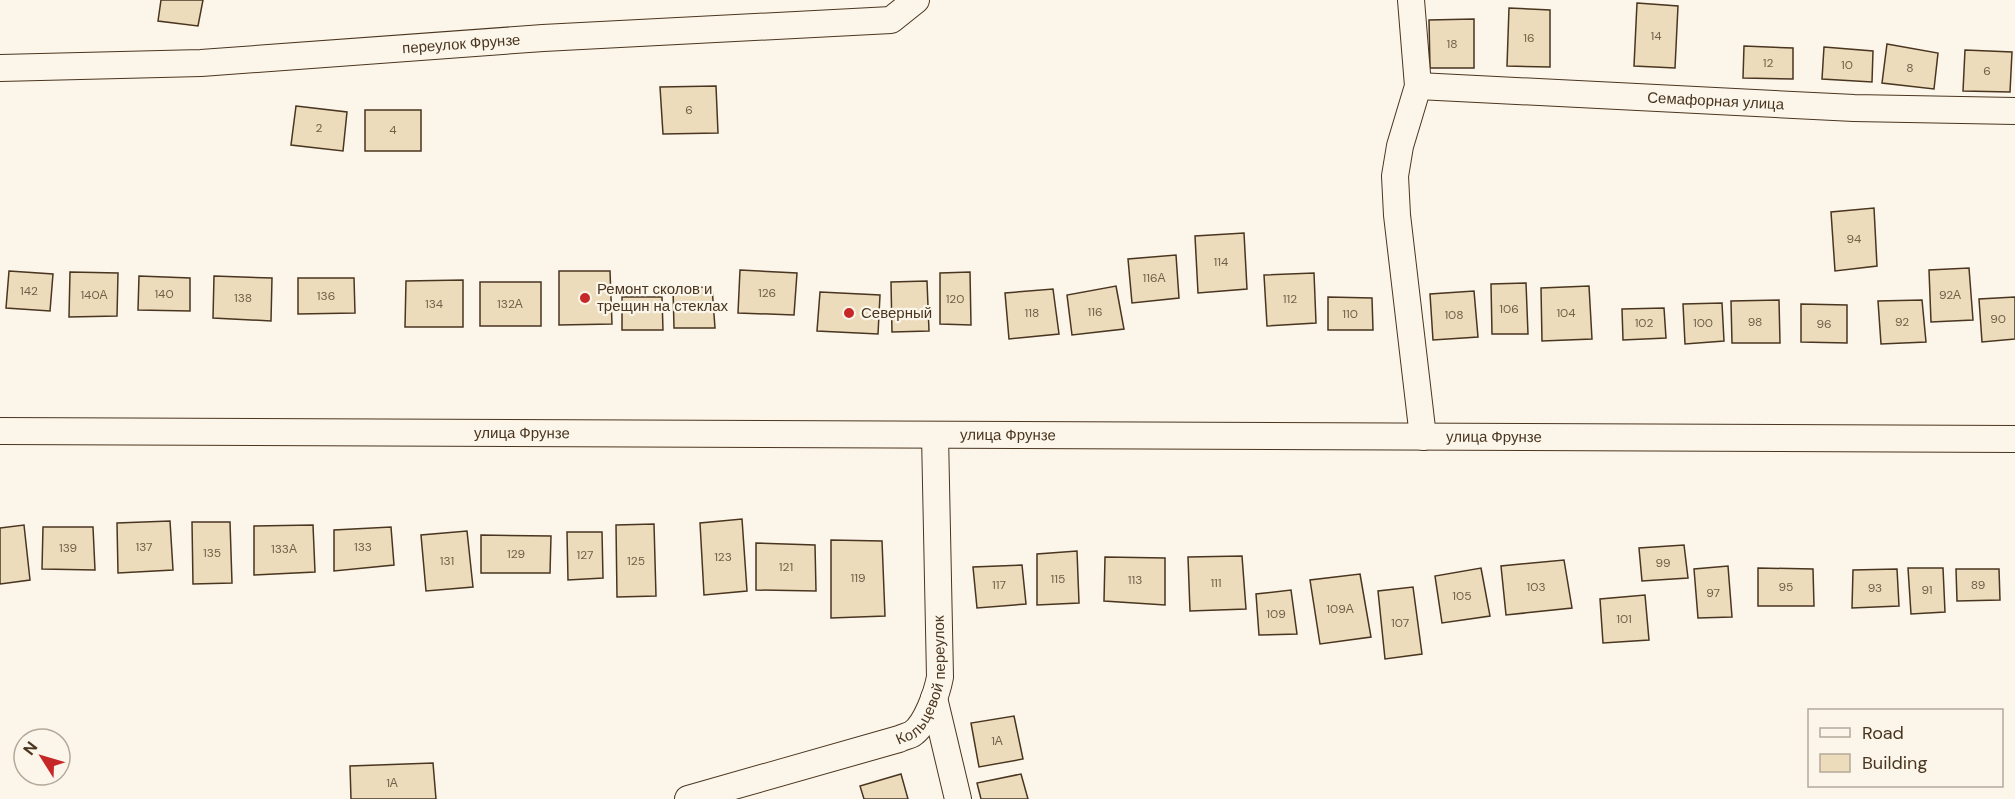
<svg xmlns="http://www.w3.org/2000/svg" width="2015" height="799" viewBox="0 0 2015 799" font-family="'DM Sans',sans-serif">
<style>
.building{fill:#ecdcbc;stroke:#4a3520;stroke-width:1.5}
.lines{fill:none;stroke-linecap:round;stroke-linejoin:round}
.minor-casing{stroke:#4a3520;stroke-width:28}
.minor{stroke:#fbf6e9;stroke-width:26}
.poi-dot{fill:#c62828;stroke:#fbf6e9;stroke-width:2}
.labels{text-anchor:middle;dominant-baseline:central;stroke-width:4.5;stroke-linejoin:round;paint-order:stroke}
.number-label{font-size:12px;fill:#725f47}
.street-label{font-size:15px;fill:#4a3520;stroke:#fbf6e9}
.poi-label{font-size:15px;fill:#4a3520;stroke:#fbf6e9;text-anchor:start}
</style>
<rect width="100%" height="100%" fill="#fbf6e9"/>
<path class="building" d="M161 0H203L198 26 158 21Z
M1637 3 1678 6 1675 68 1634 66Z
M1509 8 1550 10V67L1507 66Z
M1474 19V68H1430L1429 20Z
M1887 44 1938 53 1934 89 1882 83Z
M1744 46 1793 48V79L1743 78Z
M1824 47 1873 51 1872 82 1822 79Z
M1965 50 2012 52 2010 92 1963 91Z
M716 86 718 133 663 134 660 87Z
M296 106 347 112 343 151 291 145Z
M365 110H421V151H365Z
M1874 208 1877 266 1835 271 1831 212Z
M1244 233 1247 289 1198 293 1195 236Z
M1176 255 1179 298 1132 303 1128 259Z
M1969 268 1973 320 1931 322 1929 270Z
M740 270 797 273 794 315 738 313Z
M9 271 53 274 50 311 6 308Z
M559 271H610L612 324 559 325Z
M70 272 118 273 117 316 69 317Z
M970 272 971 325 940 324V273Z
M1314 273 1316 323 1267 326 1264 275Z
M139 276 190 278V311L138 310Z
M214 276 272 278 271 321 213 318Z
M298 278H354L355 313 298 314Z
M463 280V327H405L406 281Z
M927 281 929 331 892 332 891 282Z
M480 282H541V326H480Z
M1526 283 1528 334H1492L1491 284Z
M1116 286 1124 329 1072 335 1067 295Z
M1589 286 1592 339 1542 341 1541 288Z
M712 287 715 328H674L673 288Z
M1053 289 1059 334 1009 339 1005 293Z
M1474 291 1478 337 1433 340 1430 294Z
M820 292 880 295 878 334 817 331Z
M622 297H662L663 330H622Z
M1328 297 1372 298 1373 330H1328Z
M2015 297V339L1982 342 1979 299Z
M1779 300 1780 343H1732L1731 301Z
M1922 300 1926 342 1881 344 1878 301Z
M1722 303 1724 341 1685 344 1683 304Z
M1801 304 1847 305V343L1801 342Z
M1664 308 1666 338 1623 340 1622 309Z
M742 519 747 591 704 595 700 523Z
M170 521 173 570 118 573 117 523Z
M192 522H230L232 583 193 584Z
M654 524 656 596 617 597 616 525Z
M24 525 30 580 0 584V528Z
M313 525 315 572 254 575V526Z
M43 527H93L95 570 42 569Z
M391 527 394 565 334 571V530Z
M467 531 473 587 426 591 421 535Z
M567 532H602L603 578 568 580Z
M481 535 551 536 550 573H481Z
M831 540 882 541 885 616 831 618Z
M756 543 815 545 816 591 756 590Z
M1684 545 1688 578 1642 581 1639 548Z
M1077 551 1079 603 1037 605V554Z
M1242 556 1246 609 1190 611 1188 557Z
M1105 557 1165 558V605L1104 601Z
M1564 560 1572 608 1506 615 1501 566Z
M1022 565 1026 604 977 608 973 567Z
M1728 566 1732 617 1698 618 1694 569Z
M1481 568 1490 616 1442 623 1435 576Z
M1758 568 1813 569 1814 606H1758Z
M1908 568H1943L1945 612 1911 614Z
M1897 569 1899 606 1852 608 1853 570Z
M1956 569H1999L2000 600 1957 601Z
M1360 574 1371 637 1320 644 1310 580Z
M1413 587 1422 654 1385 659 1378 591Z
M1291 590 1297 634 1259 635 1256 594Z
M1645 595 1649 640 1603 643 1600 599Z
M1014 716 1023 759 979 767 971 723Z
M433 763 436 799H351L350 766Z
M901 774 908 799H864L860 786Z
M1021 774 1028 799H981L977 783Z"/>
<g class="lines">
<defs>
<g id="minor">
<path d="M1411 0 1418 86 1400 146 1395 176 1397 215 1423 437"/>
<path id="s1" d="M0 68 201 63 543 38 891 20 916 0"/>
<path id="s2" d="M1418 86 1854 108 2015 111"/>
<path id="s3" d="M0 431 2015 439"/>
<path d="M934 698 958 799"/>
<path id="s4" d="M688 799 899 739C903 737 908 736 912 734 926 725 937 693 940 677L935 435"/>
</g>
</defs>
<use href="#minor" class="minor-casing"/>
<use href="#minor" class="minor"/>
</g>
<g class="poi-dot">
<circle cx="585" cy="298" r="6"/>
<circle cx="849" cy="313" r="6"/>
</g>
<g class="labels">
<g class="number-label">
<text x="1656" y="36">14</text>
<text x="1529" y="38">16</text>
<text x="1452" y="44">18</text>
<text x="1768" y="63">12</text>
<text x="1847" y="65">10</text>
<text x="1910" y="68">8</text>
<text x="1987" y="71">6</text>
<text x="689" y="110">6</text>
<text x="319" y="128">2</text>
<text x="393" y="130">4</text>
<text x="1854" y="239">94</text>
<text x="1221" y="262">114</text>
<text x="1154" y="278">116А</text>
<text x="29" y="291">142</text>
<text x="767" y="293">126</text>
<text x="164" y="294">140</text>
<text x="94" y="295">140А</text>
<text x="1950" y="295">92А</text>
<text x="326" y="296">136</text>
<text x="243" y="298">138</text>
<text x="955" y="299">120</text>
<text x="1290" y="299">112</text>
<text x="434" y="304">134</text>
<text x="510" y="304">132А</text>
<text x="1509" y="309">106</text>
<text x="1095" y="312">116</text>
<text x="1032" y="313">118</text>
<text x="1566" y="313">104</text>
<text x="1350" y="314">110</text>
<text x="1454" y="315">108</text>
<text x="1998" y="319">90</text>
<text x="1755" y="322">98</text>
<text x="1902" y="322">92</text>
<text x="1644" y="323">102</text>
<text x="1703" y="323">100</text>
<text x="1824" y="324">96</text>
<text x="144" y="547">137</text>
<text x="363" y="547">133</text>
<text x="68" y="548">139</text>
<text x="284" y="549">133А</text>
<text x="212" y="553">135</text>
<text x="516" y="554">129</text>
<text x="585" y="555">127</text>
<text x="723" y="557">123</text>
<text x="447" y="561">131</text>
<text x="636" y="561">125</text>
<text x="1663" y="563">99</text>
<text x="786" y="567">121</text>
<text x="858" y="578">119</text>
<text x="1058" y="579">115</text>
<text x="1135" y="580">113</text>
<text x="1216" y="583">111</text>
<text x="999" y="585">117</text>
<text x="1978" y="585">89</text>
<text x="1536" y="587">103</text>
<text x="1786" y="587">95</text>
<text x="1875" y="588">93</text>
<text x="1927" y="590">91</text>
<text x="1713" y="593">97</text>
<text x="1462" y="596">105</text>
<text x="1340" y="609">109А</text>
<text x="1276" y="614">109</text>
<text x="1624" y="619">101</text>
<text x="1400" y="623">107</text>
<text x="997" y="741">1А</text>
<text x="392" y="783">1А</text>
</g>
<g class="street-label">
<text stroke="none"><textPath href="#s1" startOffset="462">переулок Фрунзе</textPath></text>
<text stroke="none"><textPath href="#s2" startOffset="298">Семафорная улица</textPath></text>
<text stroke="none"><textPath href="#s3" startOffset="522">улица Фрунзе</textPath></text>
<text stroke="none"><textPath href="#s3" startOffset="1008">улица Фрунзе</textPath></text>
<text stroke="none"><textPath href="#s3" startOffset="1494">улица Фрунзе</textPath></text>
<text stroke="none"><textPath href="#s4" startOffset="288">Кольцевой переулок</textPath></text>
</g>
<g class="poi-label">
<text x="597" y="289">Ремонт сколов и<tspan x="597" dy="17">трещин на стеклах</tspan></text>
<text x="861" y="313">Северный</text>
</g>
</g>
<rect x="1808" y="709" width="195" height="78" fill="#fbf6e9" stroke="#b4a999" stroke-width="1.5"/>
<rect x="1820" y="728" width="30" height="9" fill="#fbf6e9" stroke="#b4a999" stroke-width="1.5"/>
<text x="1862" y="739" font-size="18" fill="#4a3520">Road</text>
<rect x="1820" y="754" width="30" height="18" fill="#ecdcbc" stroke="#b4a999" stroke-width="1.5"/>
<text x="1862" y="769" font-size="18" fill="#4a3520">Building</text>
<g transform="translate(42 757) rotate(307)"><circle r="28" fill="#fbf6e9" stroke="#b4a999" stroke-width="1.5"/>
<path d="M0-4.5L10 22L0 15L-10 22Z" fill="#c62828"/>
<text y="-9" font-size="16" font-weight="bold" text-anchor="middle" fill="#4a3520">N</text>
</g>
</svg>
